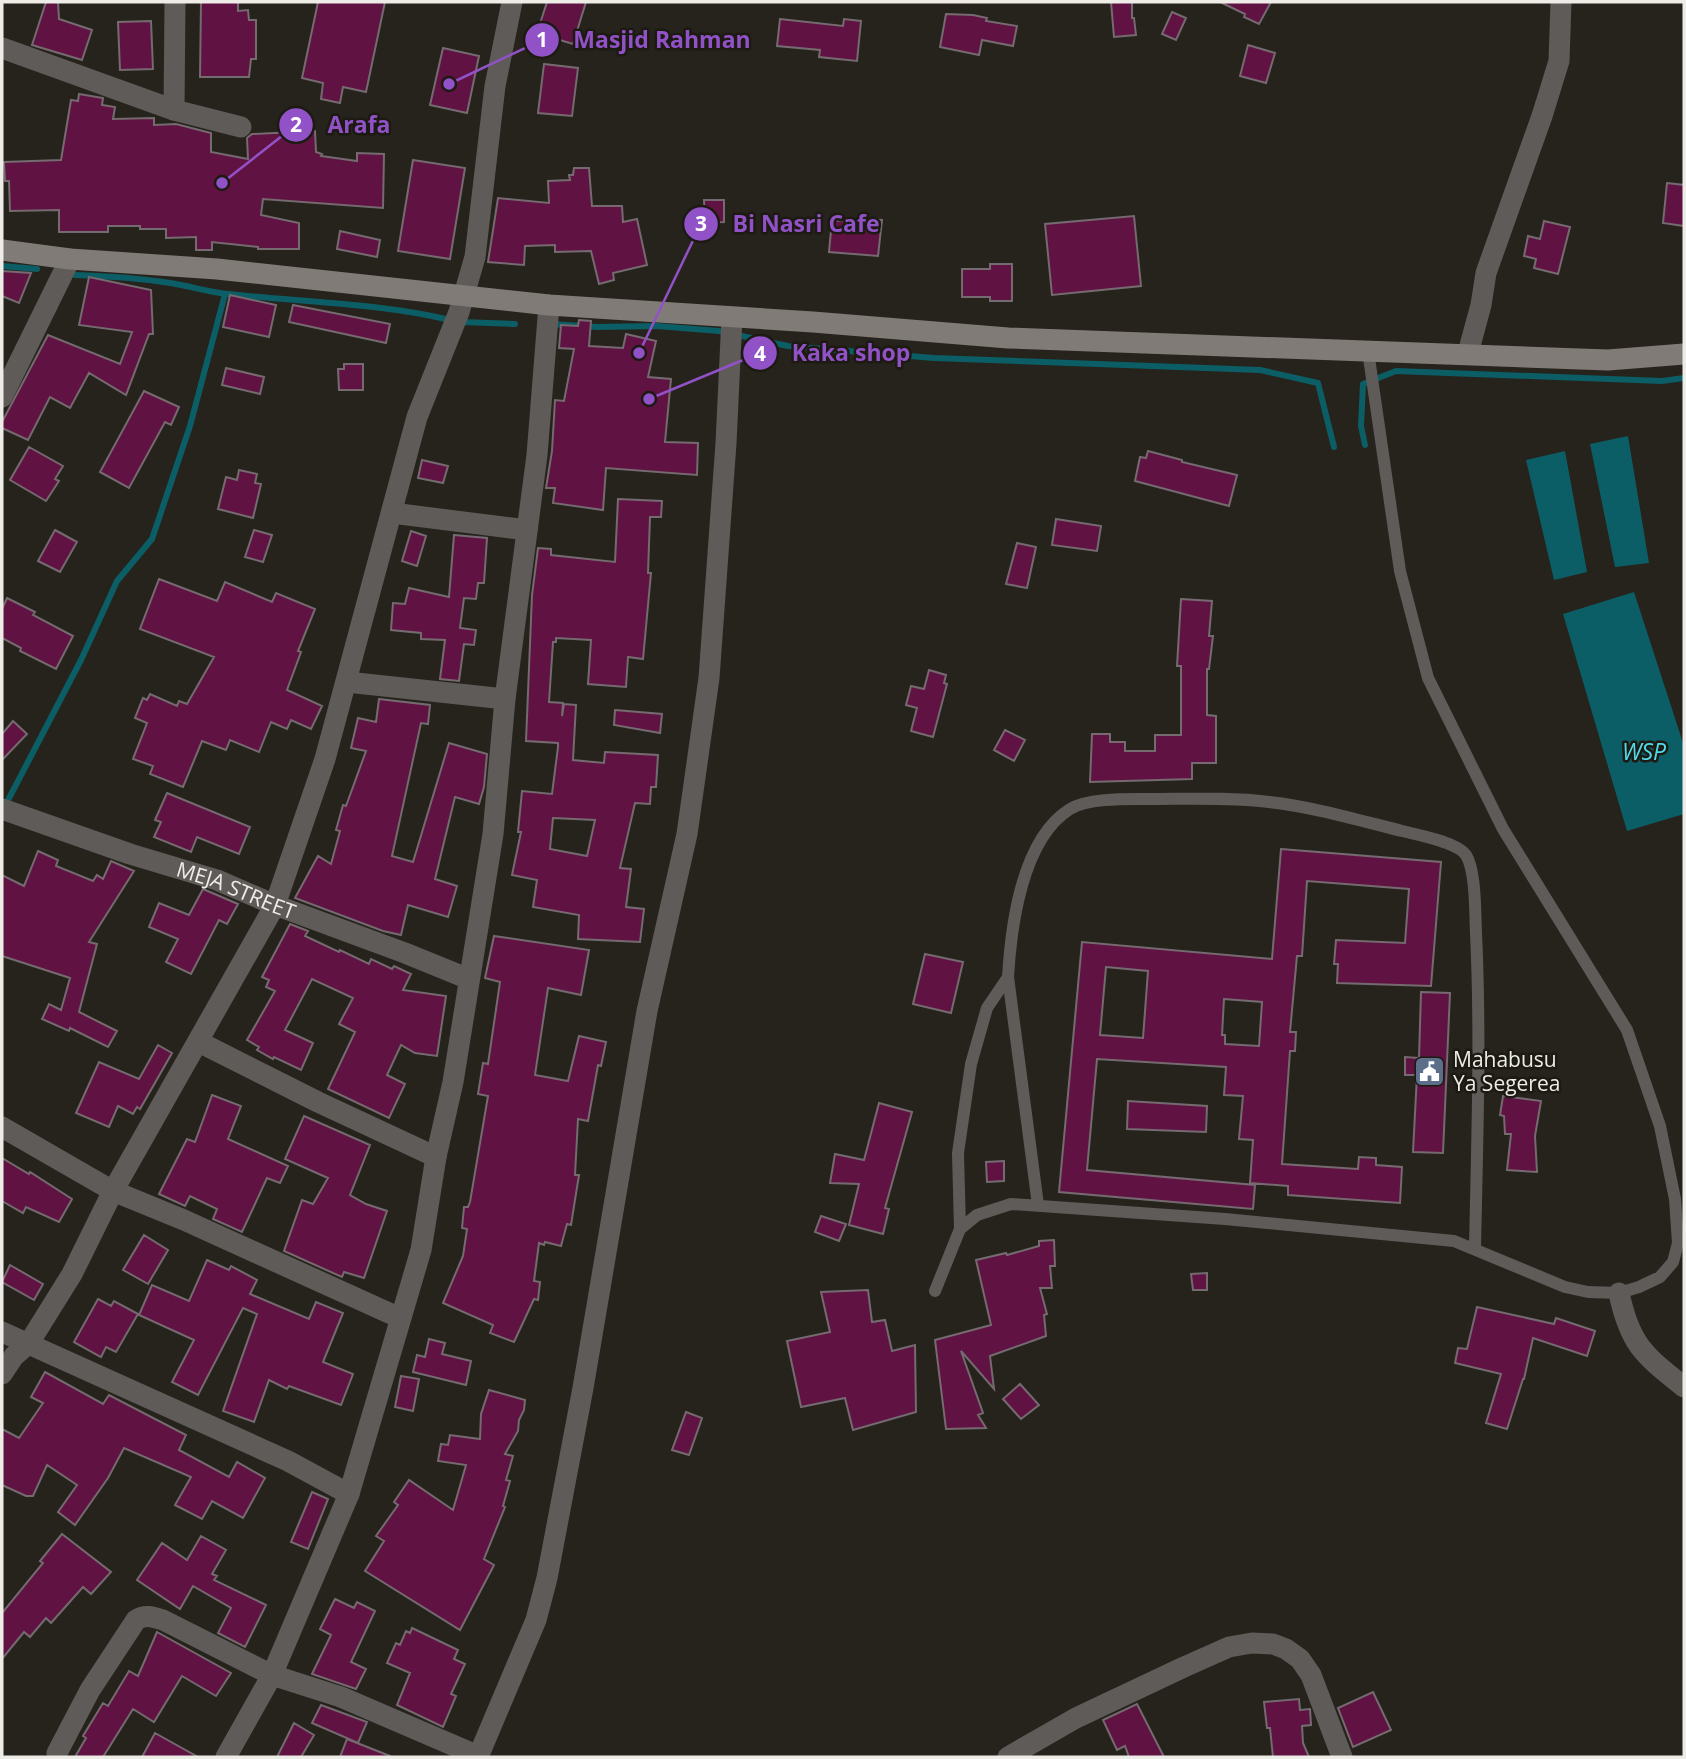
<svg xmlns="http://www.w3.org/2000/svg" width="1686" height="1759" viewBox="0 0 1686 1759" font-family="'Open Sans',sans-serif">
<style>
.water{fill:#0b5e65}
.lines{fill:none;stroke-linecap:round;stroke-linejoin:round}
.stream{stroke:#0b5e65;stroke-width:6}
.building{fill:#601342;stroke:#746a6f;stroke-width:2;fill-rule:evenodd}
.lane{stroke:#5f5b59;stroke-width:12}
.street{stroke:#5f5b59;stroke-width:21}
.secondary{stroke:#807b77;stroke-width:21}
.labels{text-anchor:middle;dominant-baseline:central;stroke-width:5;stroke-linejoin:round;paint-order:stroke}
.street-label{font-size:21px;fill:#eeece7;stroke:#1c1a13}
.poi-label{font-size:21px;fill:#eeece7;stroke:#1c1a13;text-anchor:start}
.water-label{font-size:23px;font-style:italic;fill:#4edbe9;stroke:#1c1a13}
.leader{fill:none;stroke:#9252c7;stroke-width:2.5}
.callout-dot{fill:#9252c7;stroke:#1c1a13;stroke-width:2.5}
.mark-label{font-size:21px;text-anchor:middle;font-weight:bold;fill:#fff}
.callout-label{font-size:23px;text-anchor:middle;font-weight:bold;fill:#9252c7;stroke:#1c1a13;stroke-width:5;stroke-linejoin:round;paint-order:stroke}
</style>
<rect width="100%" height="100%" fill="#26231c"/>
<path class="water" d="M1628 436 1649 563 1615 567 1590 444Z
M1565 451 1587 572 1554 580 1526 460Z
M1634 592 1684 746V814L1627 831 1563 614Z"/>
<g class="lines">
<path class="stream" d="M2 266 37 269
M75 275C107 276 138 278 170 283 190 286 208 292 228 294 302 302 377 303 450 320
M461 322 515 324
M551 324 597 327 657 326 719 331 788 346 934 358 1260 370 1318 383 1334 447
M1365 445 1361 426 1363 384 1396 371 1662 381 1684 378
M5 806 81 660 117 581 152 539 190 426 225 294"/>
</g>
<path class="building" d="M46 2H58L59 19 92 30 82 60 32 45Z
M201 2H238V11L248 10 249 20H256V59H251L249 77H200Z
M318 2H385L366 92 343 87 340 103 321 99 323 83 302 78Z
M547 2H586L573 44 537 33Z
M1111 2H1132V18H1134L1136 35 1114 37Z
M1220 2H1271L1259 24 1244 17 1245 14Z
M1172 12 1186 18 1176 40 1162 34Z
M946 14 973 15 987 18 986 21 1017 26 1013 46 982 40 979 55 940 47Z
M780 19 843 26 844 19 861 21 857 61 819 57 820 50 777 46Z
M151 21 153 69 120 70 118 22Z
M1248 45 1275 53 1266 83 1240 76Z
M443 48 479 56 467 113 430 105Z
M544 64 578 68 572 116 538 113Z
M79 94 103 98 102 105 115 107 113 119 154 118V125L176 124 211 133V152L248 159 247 138 252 134 315 131 316 152 322 154 321 156 357 161V153L384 154 383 208 263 199 261 215 299 223V249H258V247L212 242V250H196V237L166 238V229H140V226H108V232H59V210L10 211 9 181H5L4 162 61 160 71 100 78 101Z
M413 160 465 168 450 259 398 251Z
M574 168H589L592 206H622L623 222 637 219 647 265 613 273 614 280 599 284 591 251 555 252V245L525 246 524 265 488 262 498 198 549 203 548 181 570 180 569 175H573Z
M1667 183 1684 185V226L1663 223Z
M704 200H724V222L705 223Z
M1134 216 1141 286 1052 295 1045 224Z
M864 219 882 220 878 256 829 252 832 220 864 223Z
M1544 221 1570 227 1558 274 1534 268 1536 259 1524 256 1528 236 1540 239Z
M340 231 380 240 377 257 337 249Z
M990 264H1012V301H990V297H962V269H990Z
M2 271 31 273 19 303 2 296Z
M89 277 151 290 153 334H149L126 395 89 373 70 408 50 397 28 440 2 428V422L48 335 120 364 132 332 79 325Z
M230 295 276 305 269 337 223 327Z
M293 305 390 324 386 343 289 322Z
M579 320 591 321 589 346 623 348 626 334 656 341 648 377 671 379 665 442 698 443 697 475 606 468 603 510 553 503 555 488H546L552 451 555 400 564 401 574 349 559 348 561 325 578 326Z
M344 364H363V390H339L338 369H344Z
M226 368 264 377 260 394 222 385Z
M144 391 179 407 171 425 165 422 129 488 100 472Z
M29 447 63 466 55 479 59 481 46 501 10 480Z
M1148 451 1182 460V462L1237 475 1229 506 1135 481 1140 457 1146 458Z
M422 460 448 466 443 483 418 478Z
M239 470 257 474 255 483 261 484 253 518 218 509 226 477 237 480Z
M618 499 662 501 661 517H650L648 573H651L643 659 628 657 626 687 588 684 591 640 556 638V642H553L549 702 563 703 562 716 564 704 576 705 573 760 604 763 605 752 658 755 656 787H651L650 804 635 803 620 868 631 869 626 907 644 909 640 942 578 939 579 915 533 907 537 880 512 875 521 832H518L522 791 552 794 558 747V743L526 741 532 595 538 548 551 549V555L615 562ZM553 818 595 820 587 856 550 849Z
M1056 519 1101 526 1097 551 1052 545Z
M55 530 77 542 60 572 38 561Z
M254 530 272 535 263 562 245 557Z
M411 531 426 536 417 566 402 561Z
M454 535 487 538 484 583H478L476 599 464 598 460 628 476 630 474 645 464 644 459 681 440 679 445 640 421 639V633L391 630 393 603 405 604 409 588 449 597Z
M1017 543 1036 547 1027 588 1006 584Z
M159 579 217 601 225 582 272 602 276 593 315 609 298 651 301 652 287 690 322 706 311 729 291 720 287 729 271 722 259 752 230 740 226 750 202 741 183 787 150 774 153 766 133 759 147 723 135 718 143 698 147 700 150 694 177 706 179 701 187 704 214 657 140 629Z
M7 598 35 612 33 615 73 636 56 669 20 651 21 648 2 638V609Z
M1181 599 1212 601 1209 636H1213L1209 669H1207V715L1216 716V763H1192V779L1090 782 1092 734H1110V742H1125V751H1155V735H1181V666H1177Z
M929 670 946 675 944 683 947 684 933 737 911 731 917 708 906 705 911 686 924 689Z
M379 699 430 705 428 724 421 723 392 856 413 862 449 743 487 754 484 787 479 804 455 797 435 879 457 886 448 917 408 905 401 935 383 931 295 898 318 856 331 864 340 831 336 830 343 805 346 806 366 751 351 748 358 718 376 722Z
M615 710 662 714 660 733 614 725Z
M13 721 27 734 2 760V734Z
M1005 730 1025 740 1014 761 994 750Z
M167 793 250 827 239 854 197 837 191 852 154 837 161 822 155 820Z
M1281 849 1441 862 1431 986 1337 983 1338 964H1334L1336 940 1405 943 1409 889 1307 881 1302 956H1297L1290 1032H1296L1295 1051H1290L1282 1164 1358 1169 1359 1157 1376 1158V1165L1402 1167 1400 1203 1288 1195V1186L1250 1183 1253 1140 1239 1139 1243 1096 1224 1095 1226 1067 1097 1059 1087 1170 1255 1185 1253 1209 1059 1192 1082 942 1272 959ZM1106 967 1148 971 1143 1038 1100 1035ZM1224 999 1262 1002 1259 1046 1225 1044V1035H1222Z
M38 851 58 860 56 866 93 881 97 875 103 879 111 861 134 871 89 942 97 944 79 1012 117 1031 108 1047 70 1028 69 1031 42 1019 49 1004 61 1010 70 978 2 956V875L24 886Z
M203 889 238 904 227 924 219 920 191 974 166 962 178 939 149 927 159 903 189 915Z
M290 924 308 931 305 936 339 952 340 950 369 964 371 959 392 969 394 966 411 974 403 990 446 996 437 1056 415 1053 401 1045 387 1075 405 1084 389 1118 328 1089 355 1032 339 1024 353 998 312 979 285 1030 313 1043 301 1070 274 1057 273 1059 257 1050 259 1047 247 1040 275 991 266 987 269 980 262 977Z
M494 936 589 950 581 995 548 988 535 1075 568 1081 579 1036 606 1042 601 1066 598 1065 588 1121 578 1119 575 1175H579L571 1225 567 1224 561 1246 545 1242 544 1245 539 1243 534 1281 540 1282 538 1300 534 1299 514 1342 490 1333 493 1325 443 1303 463 1256 467 1229 462 1228 464 1207H468L470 1202 488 1096 478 1094 483 1063 488 1064 500 982 485 978Z
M925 954 963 962 951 1013 913 1004Z
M1421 992 1450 993 1443 1153 1413 1152 1417 1075H1405V1057L1419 1058Z
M158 1045 172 1053 140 1109 137 1107 133 1114 118 1106 109 1127 76 1113 99 1062 139 1079Z
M212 1095 241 1106 228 1139 288 1166 280 1183 267 1178 242 1232 213 1219 217 1209 190 1196 185 1206 159 1194 187 1139 195 1142Z
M1503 1096 1541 1101 1535 1136 1537 1172 1507 1170 1511 1134H1505L1504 1116 1500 1115Z
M1128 1101 1207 1106 1206 1132 1127 1129Z
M879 1103 912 1112 885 1208 889 1209 883 1234 849 1225 859 1184 830 1183 835 1154 864 1160Z
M304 1116 370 1145 350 1195 366 1204 387 1211 364 1278 344 1272 342 1277 284 1251 302 1200 313 1204 328 1178 285 1159Z
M2 1158 29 1174 30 1172 72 1199 59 1222 26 1207 23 1213 2 1201Z
M1004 1161V1181L987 1182 986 1162Z
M821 1216 846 1224 839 1241 815 1232Z
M144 1235 168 1250 148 1284 123 1270Z
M1054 1240 1055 1266H1050L1052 1288H1040L1047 1314 1044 1315 1046 1336 990 1356 994 1389 961 1351 983 1413 978 1415 986 1428 946 1429 935 1340 991 1325 976 1260 1006 1253 1007 1255 1039 1246V1241Z
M207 1260 229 1270 231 1266 257 1280 250 1294 309 1319 316 1302 343 1313 323 1362 353 1374 341 1405 289 1386 287 1389 269 1380 254 1422 223 1411 257 1314 243 1308 198 1395 172 1382 194 1340 139 1315 152 1285 189 1301Z
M10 1265 43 1284 34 1300 2 1282Z
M1207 1273V1290H1193L1191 1274Z
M868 1290 872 1322 885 1320 892 1351 915 1345 916 1412 853 1430 845 1398 801 1407 787 1341 830 1332 821 1292Z
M98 1299 111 1306 114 1301 138 1314 116 1352 106 1347 101 1357 74 1342Z
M1477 1307 1554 1324 1556 1318 1595 1331 1587 1356 1533 1338 1524 1379H1523L1507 1429 1486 1423 1501 1374 1455 1363 1458 1348 1467 1349Z
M429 1339 445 1343 442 1354 471 1361 466 1385 413 1372 417 1355 425 1357Z
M45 1372 103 1404 109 1395 186 1435 179 1450 229 1477 237 1462 265 1478 243 1518 212 1501 202 1519 175 1505 191 1477 124 1448 108 1478 75 1525 58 1512 77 1485 47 1465 33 1496H26L2 1485V1429L19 1438 43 1403 31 1397Z
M401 1376 419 1379 413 1411 395 1407Z
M1020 1384 1039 1405 1021 1419 1003 1399Z
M489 1390 525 1400 524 1410 519 1420 518 1431 505 1454 513 1456 506 1480 510 1481 503 1506 505 1507 484 1559 494 1565 460 1630 365 1571 384 1541 376 1536 398 1505 394 1502 409 1480 453 1510 466 1465 438 1461 441 1444 448 1445 450 1435 480 1439 481 1414Z
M686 1412 702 1418 689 1455 672 1450Z
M312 1492 328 1499 308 1549 291 1542Z
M62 1534 111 1572 91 1594 83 1587 51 1623 46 1618 30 1637 24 1632 2 1659V1613L43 1563 40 1561Z
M201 1536 226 1550 212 1574 217 1576 214 1580 266 1605 245 1647 218 1633 231 1608 193 1586 180 1609 137 1580 162 1543 187 1560Z
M335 1599 354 1608 357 1602 375 1611 351 1662 366 1669 356 1689 312 1674 331 1635 320 1629Z
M412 1628 458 1650 454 1659 465 1664 451 1694 456 1696 443 1727 397 1705 410 1673 387 1663 396 1643 400 1645 406 1631 410 1633Z
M157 1632 231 1673 216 1696 182 1676 154 1722 133 1709 103 1757H75L86 1738 83 1736 103 1703 108 1706 129 1671 138 1676Z
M1373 1692 1391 1730 1353 1747 1338 1708Z
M1299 1699 1300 1710 1310 1709 1311 1725 1302 1726 1303 1743 1309 1757H1273L1270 1728H1267L1264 1702Z
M1137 1704 1164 1757H1129L1125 1746 1117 1750 1103 1720Z
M321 1705 367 1722 358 1743 312 1723Z
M294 1723 314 1735 301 1757H277Z
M155 1733 198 1757H142Z
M347 1739 390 1756V1757H340Z"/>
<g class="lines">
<path class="lane" d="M1038 1205 1008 977C1011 926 1022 839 1070 809 1088 798 1126 799 1147 799 1187 799 1229 797 1269 802 1314 807 1358 820 1402 831 1418 835 1457 842 1466 855 1476 871 1475 913 1476 933 1481 1038 1477 1144 1475 1249
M960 1229 958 1153 971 1064 987 1008 1008 977
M935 1291 960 1229 977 1215 1011 1204 1225 1219 1454 1241 1565 1287 1588 1292 1619 1293 1639 1287 1660 1277 1673 1262 1678 1243 1675 1199 1660 1126 1627 1030 1503 829 1428 678 1400 571 1368 351"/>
<g class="street">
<path d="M2 48 174 110 241 127"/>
<path d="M174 110 175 2"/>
<path d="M1468 353 1481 305 1486 273 1542 116 1559 61 1561 2"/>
<path d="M2 397 70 259"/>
<path d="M392 513 527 530"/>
<path d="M347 682 505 699"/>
<path id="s1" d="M2 809 130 854 217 880 275 905 405 953 469 979"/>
<path d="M199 1042 318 1102 436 1157"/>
<path d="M2 1127 113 1191 184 1220 400 1318"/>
<path d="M1619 1293C1630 1345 1644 1355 1684 1387"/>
<path d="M2 1332 288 1461 349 1494"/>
<path d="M2 1374 14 1356 29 1343 72 1274 113 1191 275 905 325 759 417 417 459 312 475 257 495 86 512 2"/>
<path d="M57 1753 90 1690 136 1620C145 1614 153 1617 163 1620L272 1675 341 1697 478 1756"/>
<path d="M226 1757 272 1675 349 1494 421 1250 436 1157 453 1082 493 834 505 699 537 455 549 305"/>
<path d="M478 1757 536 1620 547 1578 583 1388 647 1011 687 834 709 678 726 443 732 317"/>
<path d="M1008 1757 1076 1718 1184 1667 1229 1647 1252 1643 1273 1644 1286 1649 1300 1659 1311 1675 1342 1757"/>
</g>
<path class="secondary" d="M2 250 70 259 217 269 549 305 813 322 1008 338 1608 360 1684 354"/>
</g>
<defs>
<symbol id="civic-square" viewBox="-11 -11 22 22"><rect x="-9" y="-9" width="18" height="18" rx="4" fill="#5c6f8a" stroke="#1c1a13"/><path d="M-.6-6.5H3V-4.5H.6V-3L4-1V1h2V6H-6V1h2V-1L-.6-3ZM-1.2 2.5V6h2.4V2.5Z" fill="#fff"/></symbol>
</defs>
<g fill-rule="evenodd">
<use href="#civic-square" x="1412" y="1054" width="35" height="35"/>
</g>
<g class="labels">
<g class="street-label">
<text stroke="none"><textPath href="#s1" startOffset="248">MEJA STREET</textPath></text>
</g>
<g class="poi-label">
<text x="1453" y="1059">Mahabusu<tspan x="1453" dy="24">Ya Segerea</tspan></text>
</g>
<g class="water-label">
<text x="1644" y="751">WSP</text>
</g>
</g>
<path class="leader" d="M449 84L542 40M222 183L296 125M639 353L701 224M649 399L760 353"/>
<g class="callout-dot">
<circle cx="449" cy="84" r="7"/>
<circle cx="222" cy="183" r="7"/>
<circle cx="639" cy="353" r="7"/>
<circle cx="649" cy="399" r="7"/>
<circle cx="542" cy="40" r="18"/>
<circle cx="296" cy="125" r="18"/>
<circle cx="701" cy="224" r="18"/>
<circle cx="760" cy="353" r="18"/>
</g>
<g class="mark-label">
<text x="542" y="47">1</text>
<text x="296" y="132">2</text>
<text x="701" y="231">3</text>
<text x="760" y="361">4</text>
</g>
<g class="callout-label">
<text x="662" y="48">Masjid Rahman</text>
<text x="359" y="133">Arafa</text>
<text x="806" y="232">Bi Nasri Cafe</text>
<text x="851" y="361">Kaka shop</text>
</g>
<rect width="1686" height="1759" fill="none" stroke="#eeece7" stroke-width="7"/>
</svg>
